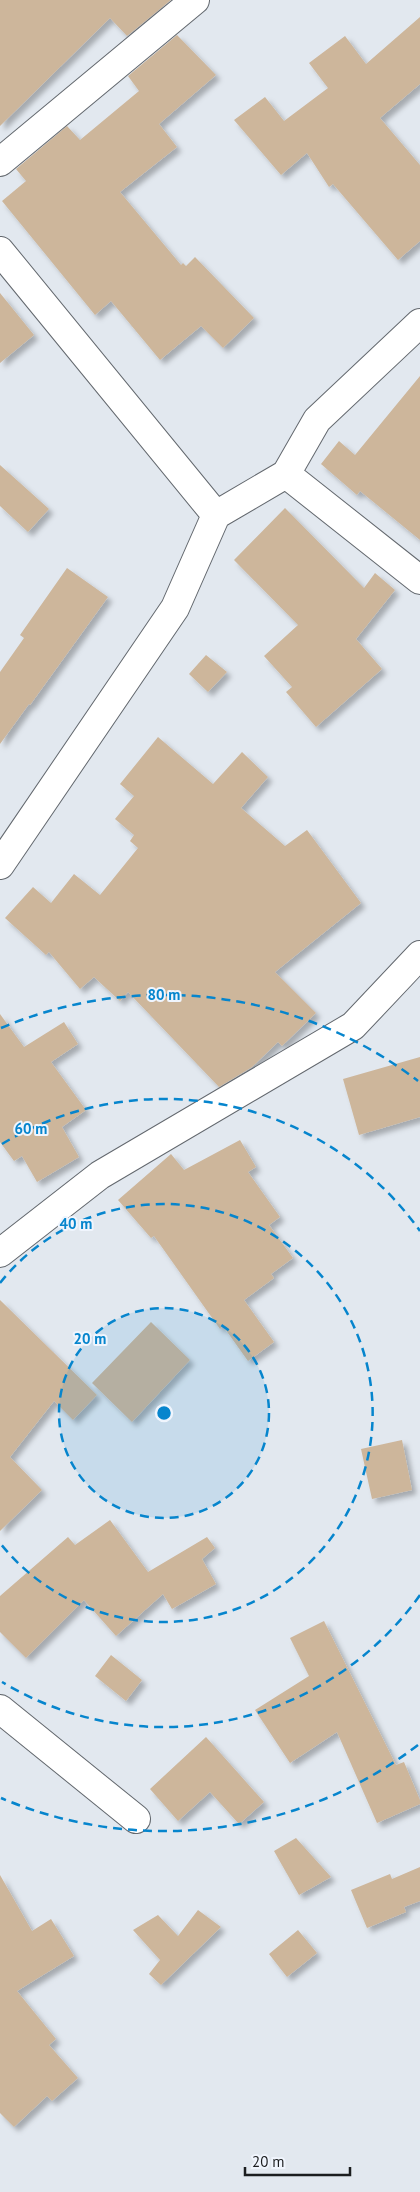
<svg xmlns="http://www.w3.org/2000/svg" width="420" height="2192" viewBox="0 0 420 2192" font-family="'PT Sans',sans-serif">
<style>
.building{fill:#cdb69b;filter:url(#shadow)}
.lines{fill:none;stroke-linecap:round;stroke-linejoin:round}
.minor-casing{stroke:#63686e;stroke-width:30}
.minor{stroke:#fff;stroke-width:28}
.ring{fill:none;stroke:#0685cd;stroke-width:2.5;stroke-dasharray:9 6}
.centre{fill:#0685cd;stroke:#f0f5fd;stroke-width:2.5}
.ring-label{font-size:15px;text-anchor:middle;font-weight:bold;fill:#0685cd;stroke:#f0f5fd;stroke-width:4;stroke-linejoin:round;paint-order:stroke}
</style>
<defs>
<filter id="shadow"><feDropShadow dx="4.5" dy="4.5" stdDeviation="2.5" flood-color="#0004"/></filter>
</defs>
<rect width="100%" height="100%" fill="#e2e8ef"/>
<path class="building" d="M0 0H171L127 36 110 18 0 126Z
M420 17V84L380 118 420 165V241L398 260 333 184 329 187 307 153 281 175 234 120 265 97 284 121 328 88 309 63 345 36 366 64Z
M177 35 216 75 159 124 177 147 120 192 181 265 183 263 186 266 195 257 254 318 223 348 201 326 160 360 111 301 95 315 2 201 26 181 16 169 67 126 80 140 139 91 128 76Z
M0 293 34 335 0 363Z
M420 376V540L360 491 357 495 321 464 339 441 355 455Z
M0 465 49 509 28 532 0 506Z
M285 508 364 588 375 573 395 590 356 639 382 669 316 727 286 692 292 687 264 656 298 625 234 560Z
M67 568 108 597 30 705 29 704 0 744V672L24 638 20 635Z
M206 655 227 672 208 692 189 674Z
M158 737 213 784 242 752 268 777 241 808 285 846 307 830 361 903 275 972 316 1013 282 1046 278 1042 252 1067 219 1087 128 992 120 1001 94 977 80 989 49 952 46 955 5 918 33 887 51 903 74 874 100 895 138 848 130 841 134 835 115 819 134 796 120 784Z
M0 1014 24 1047 64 1022 78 1044 51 1062 86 1110 62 1127 79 1157 37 1182 22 1156 14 1161 0 1142Z
M420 1057V1117L359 1135 343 1079Z
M240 1140 256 1167 248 1172 280 1217 269 1225 293 1258 271 1274 274 1278 244 1300 274 1342 248 1361 223 1326 220 1329 154 1236 151 1238 118 1200 171 1154 184 1170Z
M0 1300 97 1395 73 1420 54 1401 10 1457 42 1490 0 1531Z
M151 1322 190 1360 132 1422 92 1383Z
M402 1440 412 1490 372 1499 361 1449Z
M110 1520 148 1572 207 1537 215 1548 202 1559 216 1584 172 1609 163 1594 116 1636 84 1600 26 1658 0 1632V1596L68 1537 75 1545Z
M324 1621 396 1765 404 1762 420 1800V1804L377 1823 337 1732 290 1763 255 1710 309 1676 290 1638Z
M111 1655 142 1680 126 1701 95 1676Z
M206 1737 264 1802 239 1824 210 1792 178 1821 150 1789Z
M296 1838 331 1877 299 1895 274 1851Z
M420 1867V1901L404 1907 406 1912 367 1928 351 1890 390 1874 392 1879Z
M0 1875 32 1931 51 1919 74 1956 17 1991 56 2039 49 2045 78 2078 52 2101 47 2096 14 2127 0 2113Z
M198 1910 221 1927 161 1985 149 1974 160 1960 133 1930 158 1915 178 1936Z
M298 1930 317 1953 287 1977 269 1954Z"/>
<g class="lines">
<defs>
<path id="minor" d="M0 162 195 0
M0 251 216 515
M286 474 420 580
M0 865 175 608 216 515 286 474 317 420 420 323
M0 1253 100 1175 353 1026 420 955
M0 1709 136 1819"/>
</defs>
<use href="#minor" class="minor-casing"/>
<use href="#minor" class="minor"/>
</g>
<circle cx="164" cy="1413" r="105" fill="#0685cd" fill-opacity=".12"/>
<g class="ring">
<circle cx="164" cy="1413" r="105"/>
<path d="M0 1283A209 209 0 1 1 0 1543"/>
<path d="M420 1595A314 314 0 0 1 2 1682M2 1144A314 314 0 0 1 420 1231"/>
<path d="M418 1745A418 418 0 0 1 1 1798M1 1028A418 418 0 0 1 418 1081"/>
</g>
<circle cx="164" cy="1413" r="8" class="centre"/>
<g class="ring-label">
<text x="164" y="1000">80 m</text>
<text x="31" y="1134">60 m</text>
<text x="76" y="1229">40 m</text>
<text x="90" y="1344">20 m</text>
</g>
<path d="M245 2167v8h105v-8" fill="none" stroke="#1b1d1f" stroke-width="2.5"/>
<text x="252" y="2167" font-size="15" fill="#1b1d1f" stroke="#f0f5fd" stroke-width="4" paint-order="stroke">20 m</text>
</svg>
